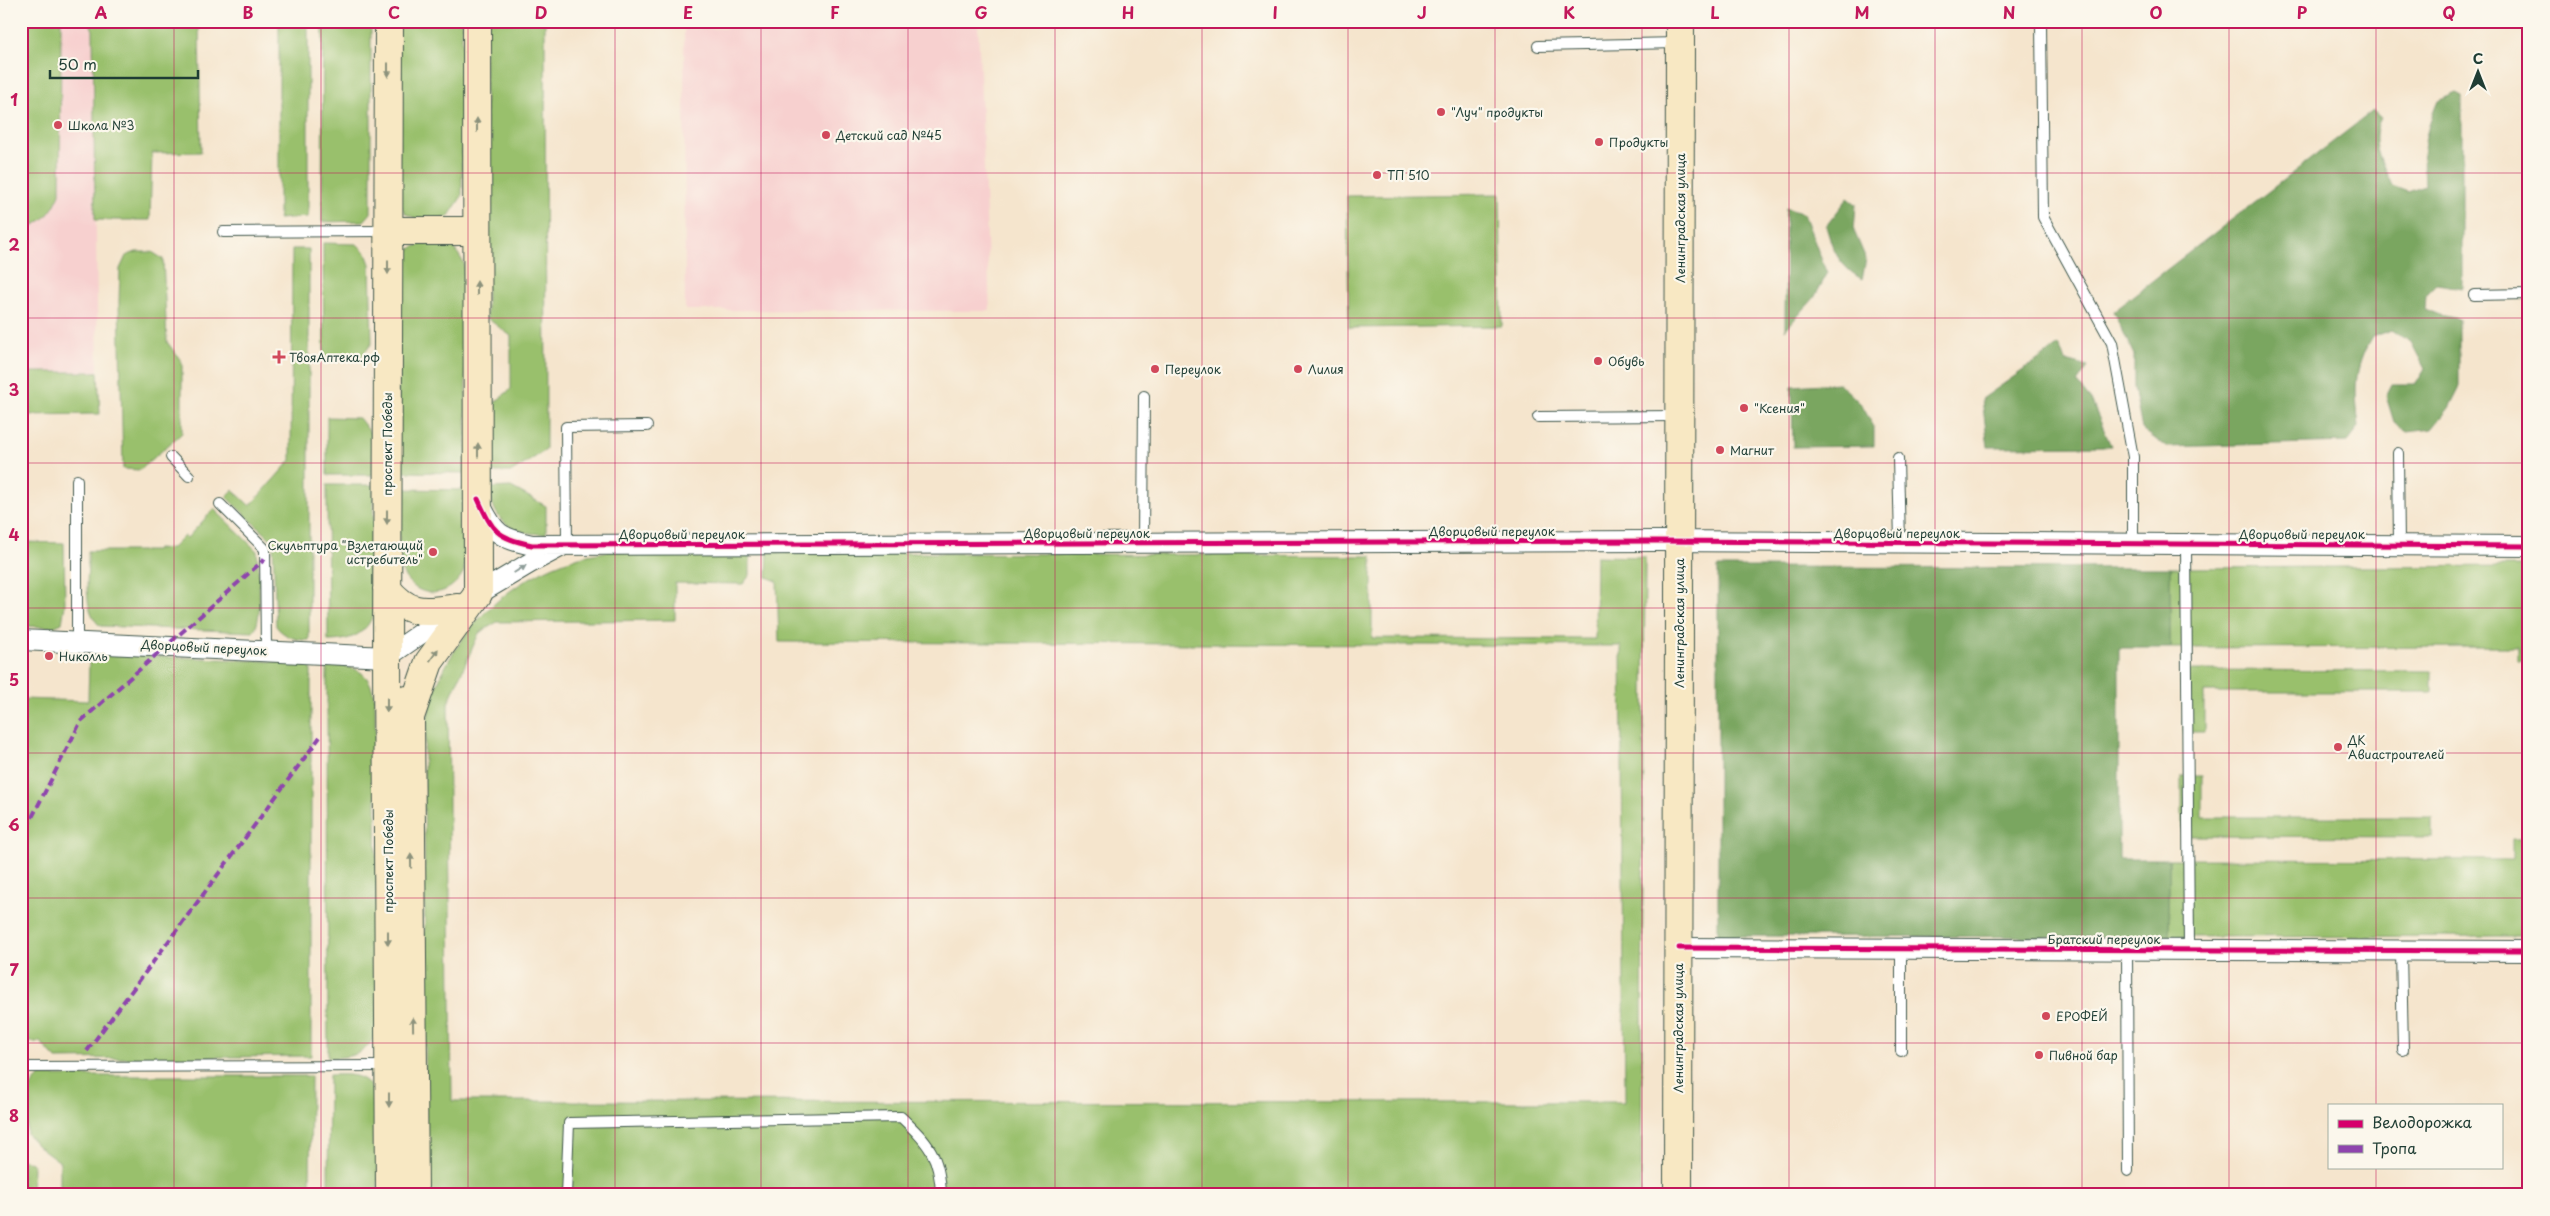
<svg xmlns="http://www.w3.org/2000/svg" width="2550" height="1216" viewBox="0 0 2550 1216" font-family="'Playpen Sans',sans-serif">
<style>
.built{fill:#f7d0cf}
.green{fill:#99c06c;stroke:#5c7e50}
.forest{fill:#7aa660;stroke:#4c724a}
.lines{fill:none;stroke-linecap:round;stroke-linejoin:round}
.lane-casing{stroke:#3f564b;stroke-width:12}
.street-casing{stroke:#3f564b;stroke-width:22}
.secondary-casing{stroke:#3f564b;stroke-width:30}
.lane{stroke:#fff;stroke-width:10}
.street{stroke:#fff;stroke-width:20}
.secondary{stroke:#f8e8c3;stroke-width:28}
.quiet{stroke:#8e44ad;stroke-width:4;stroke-dasharray:8 4;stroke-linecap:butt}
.cycleway-casing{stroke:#fbf7ec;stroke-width:8}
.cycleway{stroke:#d6006c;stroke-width:5}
.oneway{fill:#8c927c}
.oneway2{fill:#8f9e9a}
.grid{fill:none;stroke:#c2185b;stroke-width:1;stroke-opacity:0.55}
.poi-dot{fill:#d1495b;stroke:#fbf7ec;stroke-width:2}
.labels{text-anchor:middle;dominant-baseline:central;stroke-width:4.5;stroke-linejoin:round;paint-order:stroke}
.poi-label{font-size:12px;fill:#1f3d34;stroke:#fbf7ec;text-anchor:start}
.street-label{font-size:12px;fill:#1f3d34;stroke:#fbf7ec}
.neatline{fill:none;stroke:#c2185b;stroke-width:2}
.grid-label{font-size:16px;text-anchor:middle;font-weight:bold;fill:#c2185b}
</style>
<rect width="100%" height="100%" fill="#fbf7ec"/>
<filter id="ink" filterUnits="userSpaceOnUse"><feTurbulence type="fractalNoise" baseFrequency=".02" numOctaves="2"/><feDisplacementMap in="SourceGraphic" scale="10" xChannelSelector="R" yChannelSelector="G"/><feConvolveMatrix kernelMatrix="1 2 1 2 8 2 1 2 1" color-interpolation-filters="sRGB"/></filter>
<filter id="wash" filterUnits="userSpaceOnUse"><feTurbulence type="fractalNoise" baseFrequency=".0096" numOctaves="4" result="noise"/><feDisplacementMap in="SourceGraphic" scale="20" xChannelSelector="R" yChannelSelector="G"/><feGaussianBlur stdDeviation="1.12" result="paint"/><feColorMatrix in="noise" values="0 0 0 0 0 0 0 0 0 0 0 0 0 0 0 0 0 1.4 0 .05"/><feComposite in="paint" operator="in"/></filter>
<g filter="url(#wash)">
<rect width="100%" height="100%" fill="#f5e5cd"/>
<path class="built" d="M21 21H89L93 30 98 372H21Z
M1009 21H1623V27L1011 23Z
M978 24 990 311 685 310 684 29Z"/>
<path class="green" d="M21 21H61L60 194C52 213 42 225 21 229Z
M89 21H199L201 152 152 153 150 220H95L93 30Z
M279 21H308V217L279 219Z
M323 21H371V213L364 221 322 222Z
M395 21H462V196L448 217 439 220 417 219 406 214 399 204Z
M485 21H545L546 450 512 472H488V408L511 389V336L487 318Z
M1500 194 1502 326 1349 328 1347 196Z
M323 243 357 244 366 253 370 264 372 343 359 360 324 361Z
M444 243 453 246 464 263 467 473 398 472V263C408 243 424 243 444 243Z
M292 249H309V640C297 641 283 636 276 626L273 541 226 497 233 490 250 506 291 460Z
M136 252H152L163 259 167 342 182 362V433L140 470 123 469 119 302 120 269 126 256Z
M21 372H98L100 414 21 415Z
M327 417 359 418 373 436V475H327Z
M327 485H373L374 612C367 635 349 641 328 641Z
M511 487 546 506V534C511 534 494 523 489 488Z
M399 489 467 490 464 571C447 604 408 598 399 563Z
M214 509 257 551C258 569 264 620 253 632L100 626C81 608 89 576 88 551H156L157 549 172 548 184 536 187 538Z
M21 542 64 543 65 605 62 623 53 627 21 626Z
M614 550 750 551V575L743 584 675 583V620L497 622 479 633 448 703 452 1101 1625 1102 1621 646 779 642 777 581 767 577 768 552 1372 556V638L1595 639 1596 556 1645 557 1641 1195H426L424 752C426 732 427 711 434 692 459 627 510 578 576 558 588 554 601 553 614 550Z
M2529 566V661H2518V647L2170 648V568Z
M99 654 311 663V1056L56 1059 40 1042H21V699L88 701 89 662 91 655Z
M327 665C356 666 370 670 375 701L378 1027C369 1054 355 1057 328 1058Z
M2184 670 2432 671V692H2204V732H2184Z
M2182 776H2202V817H2432V837L2182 836Z
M2513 839H2529V936L2169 937V859L2513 860Z
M329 1075C342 1075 356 1073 366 1081 383 1095 378 1172 378 1195H328Z
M40 1076H311L310 1195H60V1162L37 1145 27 1134C27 1113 22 1090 40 1076Z
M22 1159 33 1164 32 1195H21Z"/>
<path class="forest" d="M2456 93 2462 96V288L2437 284 2426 295 2425 309 2440 315 2459 319V388L2449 408 2432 429 2407 432 2394 422 2386 396 2392 384H2416L2425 369 2411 342 2392 330 2372 337C2352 371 2355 390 2359 427L2347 442 2166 447 2142 429 2134 388V355L2113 311 2373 111 2381 118C2368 142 2383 163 2392 186L2408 192 2424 186C2422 151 2424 134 2438 101Z
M1848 198 1856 204 1854 231 1866 259 1862 279C1839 266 1833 251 1826 226Z
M1786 208 1804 214 1827 274 1814 298 1785 330Z
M2059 345 2065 361 2088 367 2077 383 2091 400 2111 446 1988 447 1982 399Z
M1839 383 1861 404 1874 427V446L1793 447 1792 386Z
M1718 567 2170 568V648H2119V859H2169V937L1718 936Z"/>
</g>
<g filter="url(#ink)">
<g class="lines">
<defs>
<path id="lane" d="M2041 21 2043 217 2112 343 2133 457V544
M1538 46 1679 43
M223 232 387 231
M2474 295 2529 294
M1538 417 1679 416
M2398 453 2399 545
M171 457 189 476
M1898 458 1900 543
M220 504 265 549 266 650
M1143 543 1144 396
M567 544 566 427 647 426
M2186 544 2189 950
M77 640V480
M1901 949V1051
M2127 950 2128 1171
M2401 951 2403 1050
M21 1067 388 1066
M566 1195 569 1123 901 1117C928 1143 940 1155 941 1195"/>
<path id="street" d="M480 504C494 534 500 538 532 545L1657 541 2529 546
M21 640 387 657 478 594 530 563 562 546
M1679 948 2529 951"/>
<path id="secondary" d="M389 21 387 657 390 1195
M388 231H477
M387 589C410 617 425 612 458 608
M407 700 410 717 414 1195
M410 717 429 662 478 594 477 21
M1678 1195 1680 21"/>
</defs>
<use href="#lane" class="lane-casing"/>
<use href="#street" class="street-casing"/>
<use href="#secondary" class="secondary-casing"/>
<use href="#lane" class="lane"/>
<use href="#street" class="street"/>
<use href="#secondary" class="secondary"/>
<path class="quiet" d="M21 839 81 721 265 559
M87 1051 320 737"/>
<defs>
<path id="cycleway" d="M478 499C493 532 496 537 532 545L1657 541 2529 546
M1679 948 2529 951"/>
</defs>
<use href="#cycleway" class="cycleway-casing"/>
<use href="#cycleway" class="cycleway"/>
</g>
<defs><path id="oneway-solid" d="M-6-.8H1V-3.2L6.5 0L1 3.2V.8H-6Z" transform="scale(1.25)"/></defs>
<g class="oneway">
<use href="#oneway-solid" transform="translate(388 70) rotate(90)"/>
<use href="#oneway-solid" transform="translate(477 125) rotate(-90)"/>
<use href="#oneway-solid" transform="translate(388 267) rotate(90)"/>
<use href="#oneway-solid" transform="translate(477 288) rotate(-90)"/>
<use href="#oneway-solid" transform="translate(478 450) rotate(-90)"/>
<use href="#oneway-solid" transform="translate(387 517) rotate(90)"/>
<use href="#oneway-solid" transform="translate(434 655) rotate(-55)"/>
<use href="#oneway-solid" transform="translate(387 705) rotate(90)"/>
<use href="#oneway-solid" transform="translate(411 861) rotate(-91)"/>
<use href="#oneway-solid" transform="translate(388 938) rotate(90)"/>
<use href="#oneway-solid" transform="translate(413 1024) rotate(-91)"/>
<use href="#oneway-solid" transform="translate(389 1100) rotate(90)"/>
</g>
<use class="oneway2" href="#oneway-solid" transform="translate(520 569) rotate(-32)"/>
</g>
<path class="grid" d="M174 21V1195M321 21V1195M468 21V1195M615 21V1195M761 21V1195M908 21V1195M1055 21V1195M1202 21V1195M1348 21V1195M1495 21V1195M1642 21V1195M1789 21V1195M1935 21V1195M2082 21V1195M2229 21V1195M2376 21V1105M21 173H2529M21 318H2529M21 463H2529M21 608H2529M21 753H2529M21 898H2529M21 1043H2529M2376 1167V1195"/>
<g class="poi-dot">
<circle cx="1441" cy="112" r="5"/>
<circle cx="58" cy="125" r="5"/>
<circle cx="826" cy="135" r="5"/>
<circle cx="1599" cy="142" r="5"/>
<circle cx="1377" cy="175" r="5"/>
<path d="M276.5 349.5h5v5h5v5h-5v5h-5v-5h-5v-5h5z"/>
<circle cx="1598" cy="361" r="5"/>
<circle cx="1155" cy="369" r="5"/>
<circle cx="1298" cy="369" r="5"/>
<circle cx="1744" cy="408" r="5"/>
<circle cx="1720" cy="450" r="5"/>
<circle cx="433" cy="552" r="5"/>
<circle cx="49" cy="656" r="5"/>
<circle cx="2338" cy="747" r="5"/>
<circle cx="2046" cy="1016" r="5"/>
<circle cx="2039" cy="1055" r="5"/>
</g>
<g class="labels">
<g class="poi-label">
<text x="1451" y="112">"Луч" продукты</text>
<text x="68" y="125">Школа №3</text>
<text x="836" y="135">Детский сад №45</text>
<text x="1609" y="142">Продукты</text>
<text x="1387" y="175">ТП 510</text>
<text x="289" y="357">ТвояАптека.рф</text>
<text x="1608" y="361">Обувь</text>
<text x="1165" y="369">Переулок</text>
<text x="1308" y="369">Лилия</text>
<text x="1754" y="408">"Ксения"</text>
<text x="1730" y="450">Магнит</text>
<text x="423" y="545" text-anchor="end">Скульптура "Взлетающий<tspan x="423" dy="14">истребитель"</tspan></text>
<text x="59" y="656">Николль</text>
<text x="2348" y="740">ДК<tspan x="2348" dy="14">Авиастроителей</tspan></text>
<text x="2056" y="1016">ЕРОФЕЙ</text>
<text x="2049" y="1055">Пивной бар</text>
</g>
<g class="street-label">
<text transform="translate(1680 218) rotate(-90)">Ленинградская улица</text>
<text transform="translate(387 444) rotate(-90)">проспект Победы</text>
<text x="1492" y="531">Дворцовый переулок</text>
<text x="1087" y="533">Дворцовый переулок</text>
<text x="1897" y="533">Дворцовый переулок</text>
<text x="682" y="534">Дворцовый переулок</text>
<text x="2302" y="534">Дворцовый переулок</text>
<text transform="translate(1679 623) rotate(-90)">Ленинградская улица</text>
<text transform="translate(204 647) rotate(3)">Дворцовый переулок</text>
<text transform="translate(388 861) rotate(-90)">проспект Победы</text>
<text x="2104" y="939">Братский переулок</text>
<text transform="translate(1678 1028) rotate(-90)">Ленинградская улица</text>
</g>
</g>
<rect width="2550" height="1216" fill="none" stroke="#fbf7ec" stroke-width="55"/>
<rect x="2328" y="1104" width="175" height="65" fill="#fbf7ec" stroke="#a3ada2"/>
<rect x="2338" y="1120" width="25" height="8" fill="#d6006c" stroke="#a3ada2"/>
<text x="2372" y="1128" font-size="15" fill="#1f3d34">Велодорожка</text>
<rect x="2338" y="1145" width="25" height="8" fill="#8e44ad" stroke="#a3ada2"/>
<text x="2372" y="1154" font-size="15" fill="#1f3d34">Тропа</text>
<g transform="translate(2478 72)" stroke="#fbf7ec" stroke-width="4" paint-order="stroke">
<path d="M0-4L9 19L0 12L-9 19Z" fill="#1f3d34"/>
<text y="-8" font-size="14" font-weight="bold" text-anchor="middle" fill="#1f3d34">С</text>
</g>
<path d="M50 70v8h148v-8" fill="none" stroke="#1f3d34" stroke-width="2.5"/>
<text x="58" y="70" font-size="15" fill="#1f3d34" stroke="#fbf7ec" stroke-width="4" paint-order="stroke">50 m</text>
<rect x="28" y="28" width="2494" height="1160" class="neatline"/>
<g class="grid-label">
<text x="101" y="19">A</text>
<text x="248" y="19">B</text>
<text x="394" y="19">C</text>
<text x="541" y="19">D</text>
<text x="688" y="19">E</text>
<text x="835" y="19">F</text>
<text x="981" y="19">G</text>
<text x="1128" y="19">H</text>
<text x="1275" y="19">I</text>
<text x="1422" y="19">J</text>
<text x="1569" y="19">K</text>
<text x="1715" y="19">L</text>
<text x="1862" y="19">M</text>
<text x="2009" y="19">N</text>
<text x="2156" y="19">O</text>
<text x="2302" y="19">P</text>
<text x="2449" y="19">Q</text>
<text x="14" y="106">1</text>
<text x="14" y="251">2</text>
<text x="14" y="396">3</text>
<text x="14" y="541">4</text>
<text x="14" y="686">5</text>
<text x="14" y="831">6</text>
<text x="14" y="976">7</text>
<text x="14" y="1122">8</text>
</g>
</svg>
